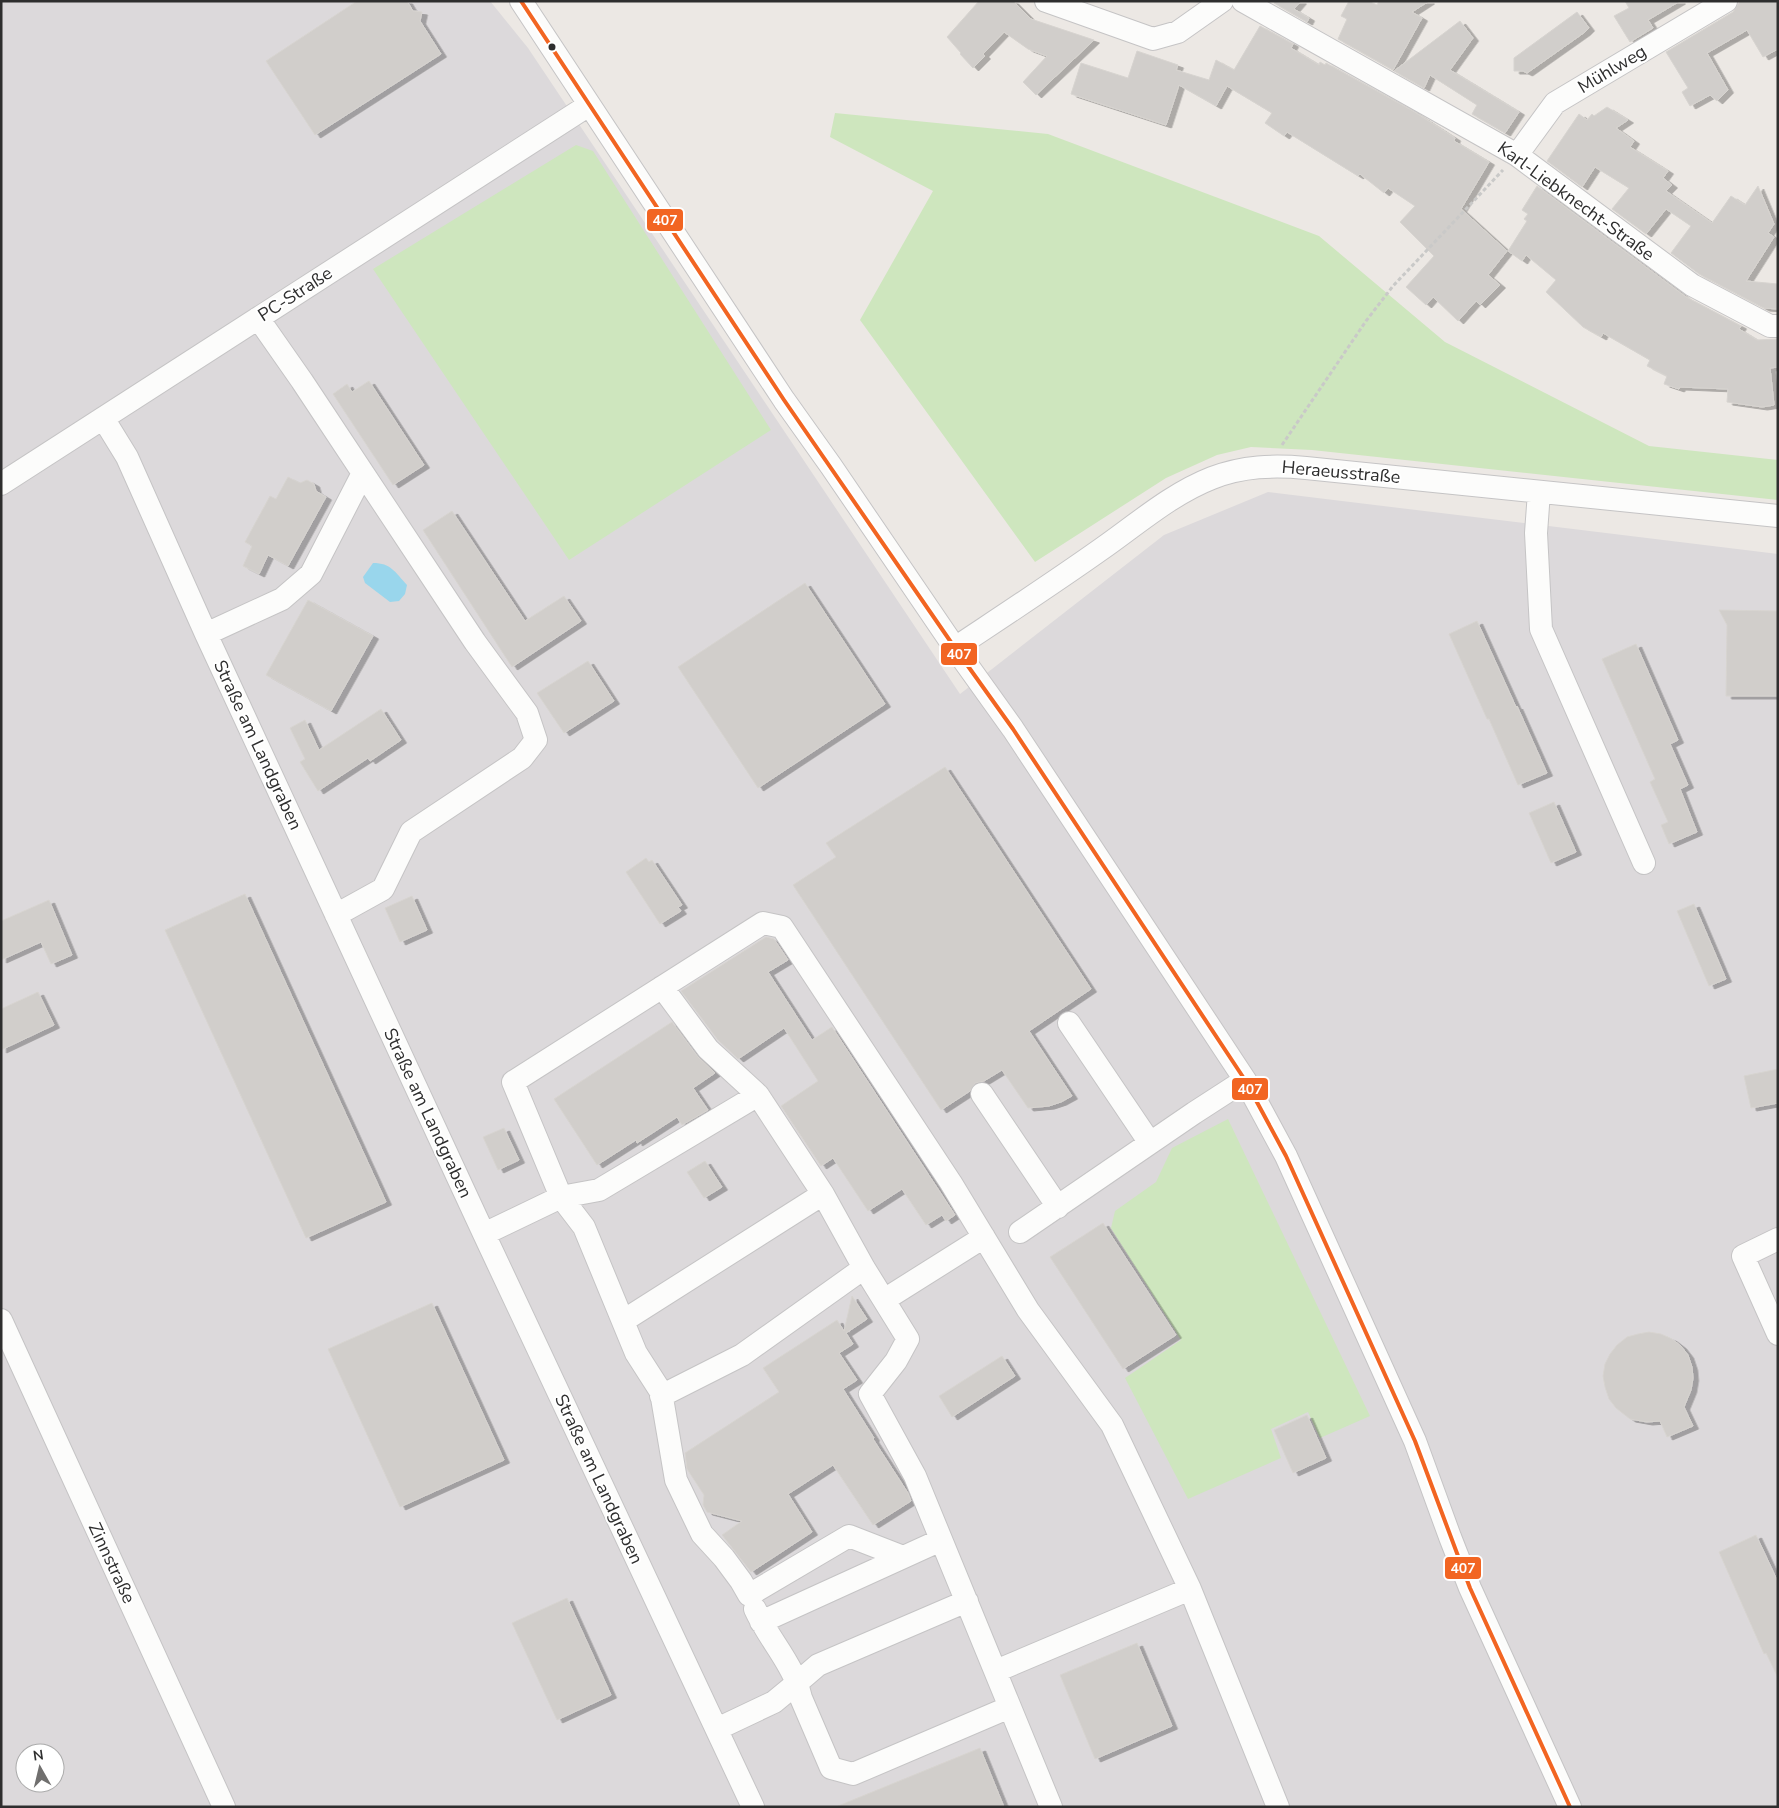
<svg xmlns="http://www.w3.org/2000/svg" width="1779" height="1808" viewBox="0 0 1779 1808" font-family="'Nunito Sans',sans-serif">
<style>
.industrial{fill:#dcd9db;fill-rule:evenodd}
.green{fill:#cee6be}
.water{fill:#99d6ec}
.building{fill:#d1cecb;stroke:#d7d4d0;filter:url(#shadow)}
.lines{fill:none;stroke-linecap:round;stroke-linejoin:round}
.minor-casing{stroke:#c5c4c5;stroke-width:24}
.path{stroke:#c9c9c8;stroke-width:3;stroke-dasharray:4 2.5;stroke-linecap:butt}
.minor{stroke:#fcfcfb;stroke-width:22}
.bus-1-casing{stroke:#fff;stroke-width:8}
.bus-1{stroke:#f26522;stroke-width:4}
.bus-dot{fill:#2e2e2e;stroke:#fff;stroke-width:2}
.labels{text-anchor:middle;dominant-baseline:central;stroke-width:4;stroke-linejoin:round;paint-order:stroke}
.street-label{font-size:18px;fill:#2e2e2e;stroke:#fff}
.line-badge{stroke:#fff;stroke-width:2}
.badge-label{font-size:14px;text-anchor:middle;font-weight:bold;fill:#fff}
</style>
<defs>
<filter id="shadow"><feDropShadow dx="5.5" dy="3" stdDeviation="0" flood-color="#0004"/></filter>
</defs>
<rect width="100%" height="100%" fill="#ece8e4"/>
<path class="industrial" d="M1 1H490L528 48 960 694 1164 535 1268 492 1778 554V1807H1ZM25 1753H55V1783H25Z"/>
<path class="green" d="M835 113 1048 134 1319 236 1445 342 1649 446 1778 460V500L1312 450 1251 447 1217 455 1166 478 1035 562 860 320 933 191 830 137Z
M576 145 593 151 771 430 569 560 373 269Z
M1228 1119 1370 1416 1320 1438 1308 1412 1271 1429 1281 1458 1188 1499 1125 1378 1181 1340 1111 1228 1115 1211 1156 1182 1172 1148Z"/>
<path class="water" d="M373 563C391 563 395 572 407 585L405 594 399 601 390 602 365 583 363 577Z"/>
<path class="building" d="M357 1H407L413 11 422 12 420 21 441 54 315 135 266 61Z
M979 1H1013L1031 19 1094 40 1036 95 1023 82 1047 56 1028 49 1004 32 983 54 985 56 973 68 960 54 961 53 947 37Z
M1275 1H1301L1294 9 1309 18 1307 22 1274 3Z
M1349 1H1368L1377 5 1379 1H1429L1412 12 1422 18 1393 70 1338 39 1347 19 1341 16Z
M1625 1H1680L1648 20 1653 28 1630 42 1614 16 1629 8Z
M1740 1H1778V49L1763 57 1747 30 1707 53 1728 90 1717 101 1710 95 1690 106 1682 92 1688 88 1666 52 1733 12Z
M1577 12 1589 28 1585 32 1527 73 1523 71H1514V58Z
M1460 21 1473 38 1450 70 1519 112 1505 133 1472 114 1477 105 1430 75 1424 88 1394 71Z
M1260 26 1293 44 1291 48 1319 65 1320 62 1325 65 1326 63 1413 111 1455 138 1454 141 1489 162 1461 209 1507 251 1488 275 1500 285 1480 305 1476 301 1458 321 1433 297 1426 305 1406 287 1434 256 1400 222 1415 206 1388 188 1384 193 1360 174 1358 176 1287 132 1284 136 1265 123 1272 113 1227 86 1216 106 1179 85 1166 125 1071 94 1081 63 1128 78 1137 51 1178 65 1176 70 1209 80 1216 60 1234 70Z
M1607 107 1628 120 1616 128 1634 141 1630 147 1668 171 1663 178 1672 185 1666 191 1712 223 1731 196 1745 205 1758 186 1774 224 1768 233 1774 237 1746 281 1778 284V309L1764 308 1699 274 1671 253 1691 226 1666 209 1646 234 1612 209 1629 188 1595 167 1582 187 1547 161 1579 114 1587 120 1592 114 1594 116Z
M1537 186 1686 297 1741 326 1739 329 1757 340 1778 339V367L1770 368 1774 405 1762 407 1727 402 1728 389 1680 387 1679 389 1664 384 1667 376 1647 366 1650 360 1603 333 1601 337 1583 327 1546 292 1556 280 1526 255 1522 261 1508 251 1527 221 1524 219 1528 214 1522 210Z
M369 381 424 465 393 485 333 394 347 384 352 392Z
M288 477 300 483 307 480 314 484 316 491 326 497 288 566 268 555 259 574 243 566 252 546 245 542 270 496 276 499Z
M452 511 525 621 564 596 581 621 512 667 423 530Z
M805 583 885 704 758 788 678 667Z
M308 600 373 636 331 711 266 675Z
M1719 610 1778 611V696H1726L1727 625Z
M1477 621 1516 707 1517 706 1547 773 1518 785 1489 719H1487L1449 634Z
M1636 644 1678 740 1670 744 1688 785 1680 789 1697 832 1669 844 1661 825 1668 822 1650 782 1655 779 1602 659Z
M588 661 614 701 564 733 537 693Z
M381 709 401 740 370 761 368 758 318 791 300 762 305 759 290 728 305 720 319 750Z
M945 767 1091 989 1029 1031 1072 1096 1061 1102 1049 1106 1028 1108 1002 1070 984 1081 975 1083 970 1091 941 1110 793 885 836 857 826 843Z
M1554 802 1576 852 1551 863 1529 813Z
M646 858 649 862 652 860 682 905 678 907 681 911 660 924 626 872Z
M245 894 386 1202 306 1238 165 930Z
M412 896 427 930 400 942 385 908Z
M49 900 72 955 51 964 41 942 1 960V921Z
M1694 904 1726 979 1709 986 1677 911Z
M766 937 774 939 788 960 768 972 812 1040 832 1027 955 1215 946 1221 942 1215 926 1225 902 1189 868 1211 833 1158 821 1166 781 1106 818 1081 784 1028 738 1059 718 1040 681 991Z
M38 992 54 1025 1 1050V1009Z
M672 1022 698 1057 715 1073 693 1088 708 1110 682 1125 677 1117 637 1143 636 1140 597 1165 554 1099Z
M1778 1069V1103L1751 1108 1744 1076Z
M504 1128 519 1160 498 1170 483 1137Z
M705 1161 722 1187 704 1198 687 1172Z
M1103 1223 1176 1335 1123 1369 1050 1257Z
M852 1296 867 1319 846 1333 853 1344 839 1353 857 1380 843 1389 874 1438 873 1439 908 1493 911 1501 873 1525 833 1465 788 1494 812 1532 751 1572 722 1535 742 1521 707 1512 703 1505 704 1495 687 1469 685 1453 779 1392 763 1368 837 1320 844 1331Z
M432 1303 504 1460 400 1507 328 1349Z
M1649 1332 1661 1334 1672 1339 1681 1346 1688 1355 1692 1367 1693 1378 1691 1390 1684 1407 1693 1426 1667 1437 1660 1421 1647 1422 1630 1419 1616 1408 1609 1399 1605 1387 1603 1376 1605 1364 1610 1354 1617 1345 1627 1337 1638 1334Z
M1002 1356 1015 1376 952 1417 939 1396Z
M1307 1415 1326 1458 1293 1473 1274 1430Z
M1756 1535 1778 1582V1678L1766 1653 1764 1654 1719 1552Z
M567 1598 611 1695 557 1720 512 1623Z
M1137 1643 1172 1726 1095 1759 1060 1675Z
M980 1748 1004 1807H838V1806Z"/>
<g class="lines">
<defs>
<path id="minor" d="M521 1 784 400 831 466 955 648 1013 729 1245 1080 1286 1156 1415 1441 1450 1537 1470 1588 1570 1807
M1046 1 1153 39 1178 32 1222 1
M1243 1 1517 155 1692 285 1770 326H1778
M1517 155 1555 103 1726 1
M258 318 302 381 475 642 527 713 536 740 522 758 411 832 383 889 336 915
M103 418 127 457 206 634 484 1234 753 1807
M1 484 589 105
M1539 492 1536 533 1541 629 1644 863
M206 634 282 599 311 574 363 473
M955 648C1003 616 1052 584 1100 550 1136 525 1171 494 1212 478 1243 466 1273 465 1306 468L1778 516
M662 987 708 1049 758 1095 823 1194 864 1268 908 1339 896 1361 870 1394 915 1476 1051 1807
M1069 1023 1150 1143
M982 1094 1058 1207
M1020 1232 1194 1113 1245 1080
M484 1234 561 1197 599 1190 758 1095
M1778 1239 1743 1256 1778 1334
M884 1300 984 1237
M1 1320 224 1807
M623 1321 823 1194
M661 1396 742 1355 864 1268
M903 1557 849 1536 749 1595 741 1581 724 1558 702 1534 676 1480 661 1392 636 1353 584 1227 561 1197 513 1082 763 923 782 927 951 1183 1028 1310 1112 1425 1190 1589
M967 1601 818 1665 797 1683 801 1698 831 1768 853 1774 1010 1707
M761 1622 941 1540
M996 1671 1190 1589 1278 1807
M717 1729 774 1702 797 1683C787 1657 767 1636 755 1609"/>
</defs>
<use href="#minor" class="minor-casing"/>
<path class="path" d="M1282 445 1366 321 1393 286 1503 170"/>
<use href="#minor" class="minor"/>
<defs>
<path id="bus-1" d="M521 1 784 400 955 648 1013 729 1245 1080 1286 1156 1415 1441 1470 1588 1570 1807"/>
</defs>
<use href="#bus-1" class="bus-1-casing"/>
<use href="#bus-1" class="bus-1"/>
</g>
<circle class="bus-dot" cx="552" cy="47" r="4.5"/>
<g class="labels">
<g class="street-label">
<text transform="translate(1612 69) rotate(-31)">Mühlweg</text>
<text transform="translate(1576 201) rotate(36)">Karl-Liebknecht-Straße</text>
<text transform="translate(295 294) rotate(-33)">PC-Straße</text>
<text transform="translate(1341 472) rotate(5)">Heraeusstraße</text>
<text transform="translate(258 745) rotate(65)">Straße am Landgraben</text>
<text transform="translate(428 1113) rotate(65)">Straße am Landgraben</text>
<text transform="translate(599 1479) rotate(65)">Straße am Landgraben</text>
<text transform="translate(112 1563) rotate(65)">Zinnstraße</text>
</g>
</g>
<g class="line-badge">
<rect x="646" y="208" width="38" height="24" rx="5" fill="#f26522"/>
<rect x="940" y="642" width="38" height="24" rx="5" fill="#f26522"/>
<rect x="1231" y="1077" width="38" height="24" rx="5" fill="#f26522"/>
<rect x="1444" y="1556" width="38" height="24" rx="5" fill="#f26522"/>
</g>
<g class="badge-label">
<text x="665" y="225">407</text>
<text x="959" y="659">407</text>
<text x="1250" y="1094">407</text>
<text x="1463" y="1573">407</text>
</g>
<rect width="1779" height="1808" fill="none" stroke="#2e2e2e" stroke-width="5"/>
<g transform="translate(40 1768) rotate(352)"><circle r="24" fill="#ffffff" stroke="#ababab"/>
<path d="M0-4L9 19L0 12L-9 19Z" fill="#706f6e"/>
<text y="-8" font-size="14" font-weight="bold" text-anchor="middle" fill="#2e2e2e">N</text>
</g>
</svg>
